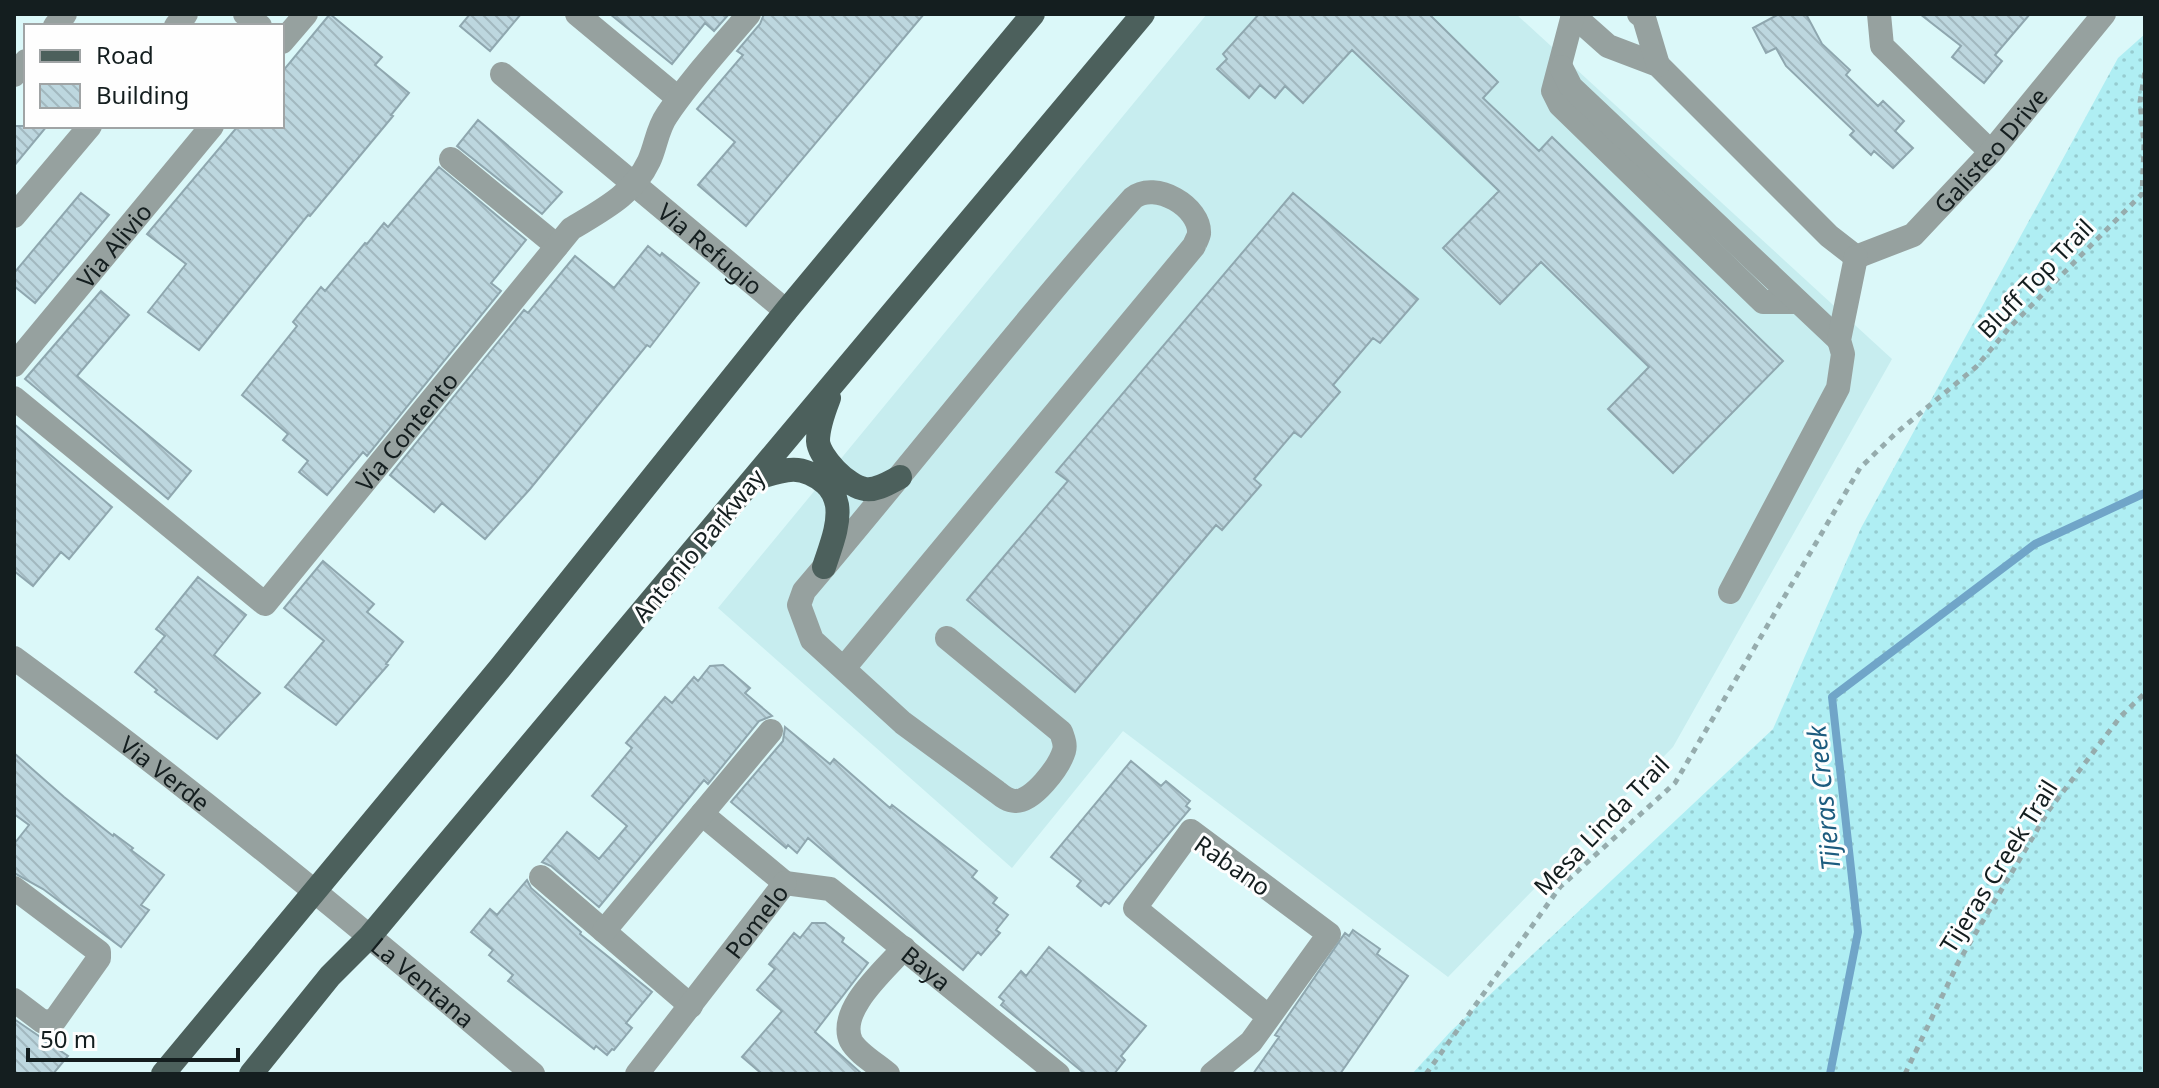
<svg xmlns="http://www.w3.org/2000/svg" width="2159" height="1088" viewBox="0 0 2159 1088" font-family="'Noto Sans',sans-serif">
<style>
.built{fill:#c7edef}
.grass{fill:url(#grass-dots)}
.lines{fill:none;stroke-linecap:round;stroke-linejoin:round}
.stream{stroke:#70a5c8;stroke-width:8}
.building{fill:url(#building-back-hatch);stroke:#8fa7af;stroke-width:2}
.path{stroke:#96acad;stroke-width:5;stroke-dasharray:6 6;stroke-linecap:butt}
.minor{stroke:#96a19f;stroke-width:24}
.major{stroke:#4c605c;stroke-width:24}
.labels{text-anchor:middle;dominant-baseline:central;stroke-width:6;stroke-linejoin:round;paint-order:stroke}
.street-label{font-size:24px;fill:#141e1f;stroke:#fefefe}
.water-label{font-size:26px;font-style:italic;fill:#1d5c7f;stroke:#fefefe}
</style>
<defs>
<pattern id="grass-dots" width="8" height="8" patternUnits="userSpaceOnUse" patternTransform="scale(2)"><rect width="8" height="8" fill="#afeef3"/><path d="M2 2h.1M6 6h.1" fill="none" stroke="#96ccd0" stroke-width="1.8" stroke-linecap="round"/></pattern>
<pattern id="building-back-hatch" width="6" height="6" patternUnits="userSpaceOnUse" patternTransform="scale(2)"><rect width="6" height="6" fill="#bdd7df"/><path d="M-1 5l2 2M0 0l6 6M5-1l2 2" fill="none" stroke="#a2b8bf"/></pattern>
</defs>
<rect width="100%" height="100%" fill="#dbf8f9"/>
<path class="built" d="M1207 14H1516L1892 359 1673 747 1448 977 1123 731 1012 868 718 608Z"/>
<path class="grass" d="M2145 34V1074H1412L1451 1031 1773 729 1861 528 2118 58Z"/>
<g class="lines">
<path class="stream" d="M1830 1074 1858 932 1832 697 2035 544 2145 493"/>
</g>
<path class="building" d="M330 14 382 57 375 65 409 93 391 115 393 116 310 216 308 215 199 350 148 312 186 264 147 234 238 126H282V72Z
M470 14H521L490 51 460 26Z
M610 14H729L714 31 705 23 672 64Z
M764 14H924L746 226 698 185 735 142 697 109 743 55 737 51 760 24Z
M1259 14H1429L1498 82 1483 98 1539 151 1552 137 1783 361 1673 473 1608 409 1649 367 1541 262 1500 304 1443 248 1499 191 1352 50 1303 103 1285 86 1275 98 1260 85 1249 98 1217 69 1227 59 1223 54Z
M1779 14H1806L1822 44 1850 70 1846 75 1878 106 1883 101 1904 121 1895 131 1913 148 1893 168 1874 151 1871 155 1850 135 1854 131 1786 66 1776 48 1766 53 1753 28Z
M1920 14H2030L1995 55 2002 61 1984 83 1952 57 1961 46Z
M478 120 562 192 542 214 457 146Z
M14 126H47L14 166Z
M439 167 526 240 491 283 501 291 367 456 363 452 327 495 299 472 308 461 283 440 288 434 242 395 297 326 293 322 321 287 325 291 365 243 367 244 384 223 388 227Z
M81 193 109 215 35 303 14 286V273Z
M1293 193 1418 299 1380 343 1373 338 1333 385 1340 392 1301 437 1294 432 1254 479 1261 485 1222 530 1216 525 1075 692 967 600 1068 481 1056 472Z
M648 246 660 256 662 253 699 283 650 347 647 345 530 489 485 539 442 503 434 512 390 475 524 310 528 313 575 256 614 288Z
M101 291 129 315 77 376 191 471 168 499 25 379Z
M14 424 112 507 69 559 61 552 33 586 14 571Z
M323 561 374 604 367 612 403 642 386 664 388 665 336 725 285 687 324 641 284 608Z
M198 577 246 615 214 655 260 693 217 739 155 692 157 690 135 672 165 636 156 629Z
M723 665 750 688 745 693 772 716 759 721 708 784 704 780 599 907 551 866 542 862 567 832 599 859 627 826 592 796 632 748 626 743 665 697 672 703 694 677 698 681 710 666Z
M785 727 830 764 834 759 890 808 892 805 977 871 972 877 997 898 993 903 1008 915 996 930 1000 933 981 955 978 952 963 970 808 838 797 853 788 845 786 848 731 802 783 741Z
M14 753 64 797 113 836 114 834 133 848 131 850 164 875 141 905 149 910 121 947 43 889 14 873V844L29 825 14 814Z
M1131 761 1161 786 1166 781 1190 801 1186 806 1190 809 1109 904 1105 901 1101 906 1077 886 1081 881 1051 857Z
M527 880 531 888 581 932 580 934 652 992 626 1023 632 1028 614 1050 612 1049 607 1055 596 1046 594 1049 508 981 513 975 489 955 493 950 471 932 490 909 497 915Z
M812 923H825L844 938 842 942 868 963 815 1032 862 1074H762L742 1057 782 1011 757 990 775 969 769 964 794 933 800 938Z
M1353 930 1380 949 1377 954 1408 976 1340 1074H1253L1279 1037 1275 1035 1345 933 1349 936Z
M1049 947 1146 1026 1121 1056 1125 1060 1114 1074H1085L1001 1005 1004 1001 999 997 1021 971 1026 976Z
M14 1019 68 1056 53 1074H14Z"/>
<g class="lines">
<path class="path" d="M1426 1074 1560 887 1675 783 1860 468 1895 434 1976 367 2009 328 2142 194 2144 145 2140 102 2145 71
M1905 1074 1959 961 2049 810 2121 716 2145 693"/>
<g class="minor">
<path d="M245 14 260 26"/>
<path d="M577 14 678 98"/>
<path d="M1572 14 1608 46 1658 65 1829 236 1856 257"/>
<path d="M1639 14 1644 18 1658 65"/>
<path d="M1879 14 1882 46 1991 152"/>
<path d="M1573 15 1553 91 1560 105 1763 302H1798"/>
<path d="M55 26 65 14"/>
<path d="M176 26 186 14"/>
<path d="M282 42 306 14"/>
<path d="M1561 67 1571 87 1839 340"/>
<path id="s1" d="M502 74 786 311"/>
<path d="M14 75 26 61"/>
<path d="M451 159 557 246"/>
<path d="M14 216 90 126"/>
<path id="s2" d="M1856 257 1913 235 1991 152 2104 14"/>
<path id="s3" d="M14 365 212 126"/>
<path id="s4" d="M14 398 265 604 571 229C602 210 633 195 649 161 656 146 657 129 667 115 691 79 721 47 749 14"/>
<path d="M1730 592 1838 388 1843 354 1839 340 1856 257"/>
<path id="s5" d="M14 658C193 789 364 930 533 1074"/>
<path d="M844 668 1194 246C1194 245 1199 236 1199 234 1201 207 1155 180 1133 198 1019 325 915 461 804 591L799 605 812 640 903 723 997 792C1002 796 1008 801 1015 801 1033 802 1059 767 1064 751 1066 744 1063 738 1061 732L947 638"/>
<path d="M702 814 785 883"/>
<path d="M541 877 691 1006"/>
<path id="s6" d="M785 883 830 889 1058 1074"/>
<path d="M14 888 99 952V958L55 1020 43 1022 14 1000"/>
<path d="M604 931 771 731"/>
<path id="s7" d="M637 1074 785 883"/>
<path d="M888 1074C878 1065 857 1053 851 1041 837 1010 885 970 904 948"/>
<path d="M1212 1074 1251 1042 1329 934 1191 831 1135 908 1269 1017"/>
</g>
<path class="major" d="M829 398C824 411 818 426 818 441 819 457 848 487 865 489 877 491 890 482 900 477
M754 479C783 470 800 462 825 483 832 489 835 495 837 505 840 525 830 548 824 567
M163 1074 500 668 786 311 1033 14
M251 1074 330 976 370 936 421 875 1143 14"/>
</g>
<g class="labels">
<g class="street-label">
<text stroke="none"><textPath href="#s2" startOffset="176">Galisteo Drive</textPath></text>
<text stroke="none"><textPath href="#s3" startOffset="156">Via Alivio</textPath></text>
<text stroke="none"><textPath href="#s1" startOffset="272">Via Refugio</textPath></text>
<text transform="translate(2035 278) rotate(-46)">Bluff Top Trail</text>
<text stroke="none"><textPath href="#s4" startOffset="548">Via Contento</textPath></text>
<text transform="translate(698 545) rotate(-50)">Antonio Parkway</text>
<text stroke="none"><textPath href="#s5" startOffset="190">Via Verde</textPath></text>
<text transform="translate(1601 825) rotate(-46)">Mesa Linda Trail</text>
<text transform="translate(1233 865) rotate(35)">Rabano</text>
<text transform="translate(1998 866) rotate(-58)">Tijeras Creek Trail</text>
<text stroke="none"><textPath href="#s7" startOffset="194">Pomelo</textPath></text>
<text stroke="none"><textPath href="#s6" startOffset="170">Baya</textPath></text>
<text stroke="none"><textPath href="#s5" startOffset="522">La Ventana</textPath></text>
</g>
<g class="water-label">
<text transform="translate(1823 798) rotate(-96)">Tijeras Creek</text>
</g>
</g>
<rect width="2159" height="1088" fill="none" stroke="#141e1f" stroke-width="32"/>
<rect x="24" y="24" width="260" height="104" fill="#fefefe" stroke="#a0a4a5" stroke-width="2"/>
<rect x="40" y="50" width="40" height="12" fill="#4c605c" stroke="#a0a4a5" stroke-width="2"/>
<text x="96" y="64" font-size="24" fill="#141e1f">Road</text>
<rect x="40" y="84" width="40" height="24" fill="url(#building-back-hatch)" stroke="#a0a4a5" stroke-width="2"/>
<text x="96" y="104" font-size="24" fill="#141e1f">Building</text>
<path d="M28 1048v12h210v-12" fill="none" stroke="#141e1f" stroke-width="4"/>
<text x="40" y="1048" font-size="24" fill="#141e1f" stroke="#fefefe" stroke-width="6" paint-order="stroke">50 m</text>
</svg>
